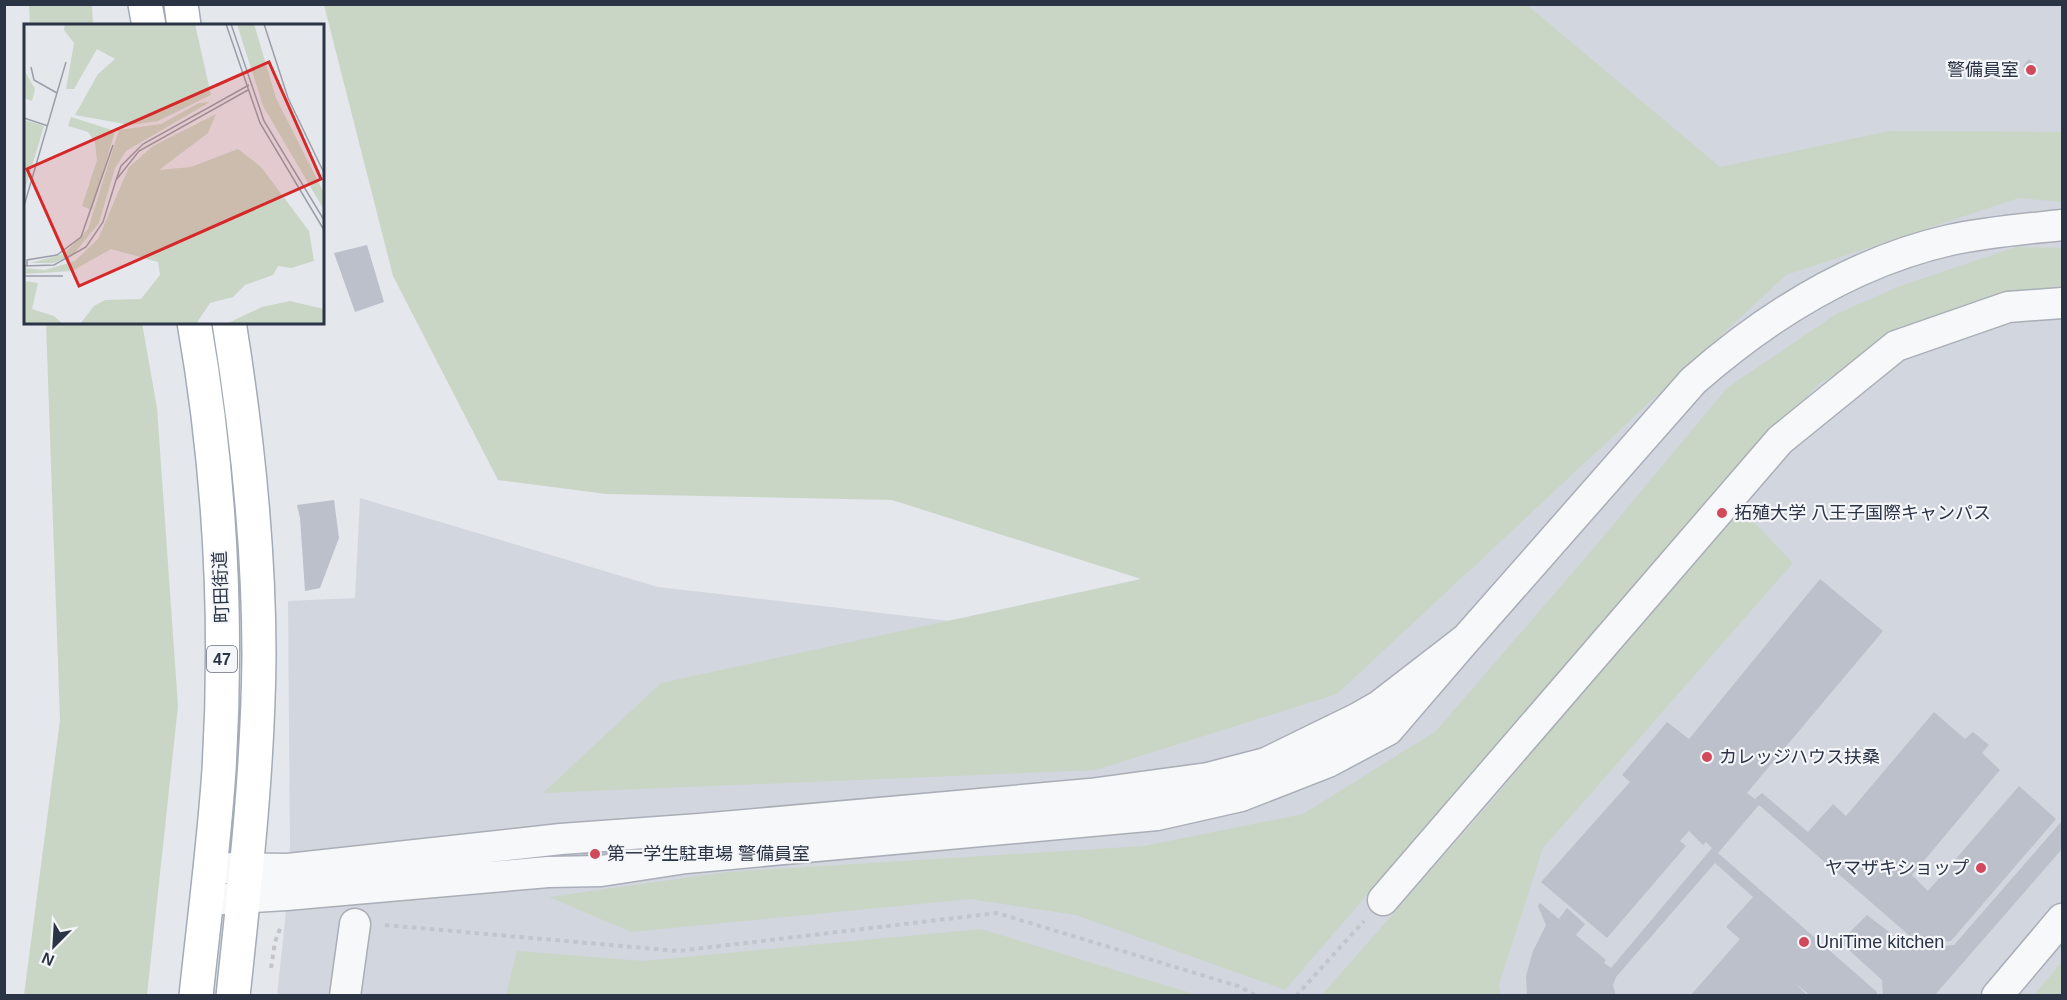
<svg xmlns="http://www.w3.org/2000/svg" width="2067" height="1000" viewBox="0 0 2067 1000" font-family="Helvetica,'Noto Sans JP',sans-serif">
<style>
.built{fill:#d2d6de}
.green{fill:#c9d6c5}
.building{fill:#bbc0ca}
.lines{fill:none;stroke-linecap:round;stroke-linejoin:round}
.minor-casing{stroke:#a9aeb7;stroke-width:33}
.major-casing{stroke:#a3abb8;stroke-width:36}
.path{stroke:#c2c5cb;stroke-width:4;stroke-dasharray:4.5 4.5;stroke-linecap:butt}
.minor{stroke:#f7f8fa;stroke-width:30}
.major{stroke:#fff;stroke-width:33}
.poi-dot{fill:#d1495b;stroke:#f4f6f9;stroke-width:2}
.labels{text-anchor:middle;dominant-baseline:central;stroke-width:4.5;stroke-linejoin:round;paint-order:stroke}
.shield{fill:#f4f6f9;stroke:#676e7b;stroke-width:1.5}
.shield-label{font-size:16px;font-weight:bold;fill:#2b3445}
.poi-label{font-size:18px;fill:#2b3445;stroke:#f4f6f9;text-anchor:start}
.street-label{font-size:18px;fill:#2b3445;stroke:#f4f6f9}
.inset-road{fill:none;stroke:#9a9fa9;stroke-width:1.5}
.view{fill:#d62828;fill-opacity:0.15;stroke:#d62828;stroke-width:3}
.inset-edge{fill:none;stroke:#2b3445;stroke-width:3}
</style>
<rect width="100%" height="100%" fill="#e4e7ec"/>
<path class="built" d="M1491 5H2062V995L277 996 285 921 290 845 288 601 355 598 360 498 658 587 1148 644Z"/>
<path class="green" d="M29 5H92L93 25H30Z
M324 5H1527L1720 167 1889 131 2062 132V202L2019 198 1786 275 1337 694 1096 770 543 793 661 683 1141 579 892 500 606 494 498 480 393 276Z
M2016 247 2062 248V285L1961 306 1820 383 1712 494 1285 990 1076 915 970 899 631 932 549 897 727 872 1144 846 1303 814 1436 731 1598 543 1727 388 1836 314 1900 286Z
M46 323H142L157 408 178 706 147 995H24L60 720Z
M1736 503 1793 563 1543 848 1499 984 1501 995 1321 996 1497 795Z
M981 929 1197 995H506L517 951 643 961Z
M2062 962V995H2034Z"/>
<path class="building" d="M2029 59 2038 67 2032 74 2023 66Z
M367 245 384 302 355 312 334 253Z
M334 500 339 538 320 588 305 591 300 518 297 505Z
M1820 579 1883 631 1747 793 1755 799 1762 793 1808 832 1833 804 1846 816 1934 712 1965 739 1973 732 1989 745 1982 753 2000 770 1912 875 1928 891 2019 786 2056 819 1951 941 1918 943 1759 805 1718 853 1877 992V996H1811L1796 984 1808 996H1690L1740 939 1726 927 1753 897 1715 863 1616 977 1613 985 1616 996H1527L1526 976 1533 951 1546 925 1538 906 1540 903 1559 919 1567 908 1585 924 1576 935 1606 960 1604 963 1611 968 1712 848 1706 842 1703 845 1689 831 1680 841 1686 846 1607 938 1541 882 1630 782 1622 775 1667 722 1689 739Z
M2062 821V849L1934 996H1883L1882 980 1840 942 1867 915 1911 949 1954 945Z
M607 845 609 860 583 862 580 848Z"/>
<g class="lines">
<defs>
<path id="minor" d="M1467 638 1693 381C1767 316 1853 262 1950 240 1987 232 2025 229 2062 225
M206 900 286 895 548 872 601 871 686 858 1157 815 1241 796 1328 762 1388 730 1467 638 1379 706 1358 718 1266 763 1208 778 1090 794 700 829 561 839 288 869 209 868
M1383 900 1780 440 1896 346 2008 307 2062 303
M345 996 355 924
M1997 996 2062 919"/>
<path id="major" d="M145 4 149 26
M181 4 184 26
M194 322C220 470 228 620 219 770 214 845 204 920 196 996
M229 322C247 433 259 545 259 656 258 770 245 883 233 996"/>
</defs>
<use href="#minor" class="minor-casing"/>
<use href="#major" class="major-casing"/>
<path class="path" d="M385 925 678 951 997 913 1241 987 1256 996
M271 968 275 942 281 926
M1296 996 1364 921"/>
<use href="#minor" class="minor"/>
<use href="#major" class="major"/>
</g>
<g class="poi-dot">
<circle cx="2031" cy="70" r="6"/>
<circle cx="1722" cy="513" r="6"/>
<circle cx="1707" cy="757" r="6"/>
<circle cx="595" cy="854" r="6"/>
<circle cx="1981" cy="868" r="6"/>
<circle cx="1804" cy="942" r="6"/>
</g>
<g class="labels">
<rect class="shield" x="207" y="646" width="30" height="26" rx="4.5"/>
<g class="shield-label">
<text x="222" y="659">47</text>
</g>
<g class="poi-label">
<text x="2019" y="70" text-anchor="end">警備員室</text>
<text x="1734" y="513">拓殖大学 八王子国際キャンパス</text>
<text x="1719" y="757">カレッジハウス扶桑</text>
<text x="607" y="854">第一学生駐車場 警備員室</text>
<text x="1969" y="868" text-anchor="end">ヤマザキショップ</text>
<text x="1816" y="942">UniTime kitchen</text>
</g>
<g class="street-label">
<text transform="translate(221 587) rotate(-92)">町田街道</text>
</g>
</g>
<g transform="translate(24 24)">
<rect width="300" height="300" fill="#e4e7ec"/>
<path d="M41 0H171L187 71 134 97 106 101 51 91 74 50 91 35 73 25 50 65H42L50 19 40 6ZM230 0 252 74 300 169V186L239 82 213 0ZM0 46 11 65 8 77 0 74ZM186 78 102 127 91 144 75 199 49 231 29 239H6L40 230 64 205 95 106 137 100 175 79ZM192 90 184 109 135 146 167 143 214 125 237 143 285 207 290 237 267 244 254 242 249 251 221 261 209 273 186 279 172 300H56L70 282 81 276 117 275 136 251 134 238 87 225 48 247 0 250V244L21 246 51 237 74 215 105 143 129 122ZM47 93 91 107 68 186 58 182 73 136 71 118 64 108 44 102ZM0 96 20 102 0 169ZM0 257 14 259 8 285 30 292 39 300H0ZM266 277 300 285V300H202L238 283Z" fill="#c9d6c5"/>
<path class="inset-road" d="M202 0 236 99 300 206M207 0 240 97 300 196M240 0 264 74 300 149M7 43 10 56 33 69M224 66 115 127 92 156 97 142 119 120 225 61M0 94 24 102M0 182 42 38M0 242 30 241 62 223 79 198 92 156M3 242V236L33 231 57 213 89 121M0 252H39"/>
<path class="view" d="M245 38 297 155 55 262 3 145Z"/>
<rect width="300" height="300" class="inset-edge"/>
</g>
<rect width="2067" height="1000" fill="none" stroke="#2b3445" stroke-width="12"/>
<g transform="translate(54 946) rotate(204)" stroke="#f4f6f9" stroke-width="4.5" paint-order="stroke">
<path d="M0-4.5L10 22L0 15L-10 22Z" fill="#2b3445"/>
<text y="-9" font-size="16" font-weight="bold" text-anchor="middle" fill="#2b3445">N</text>
</g>
</svg>
